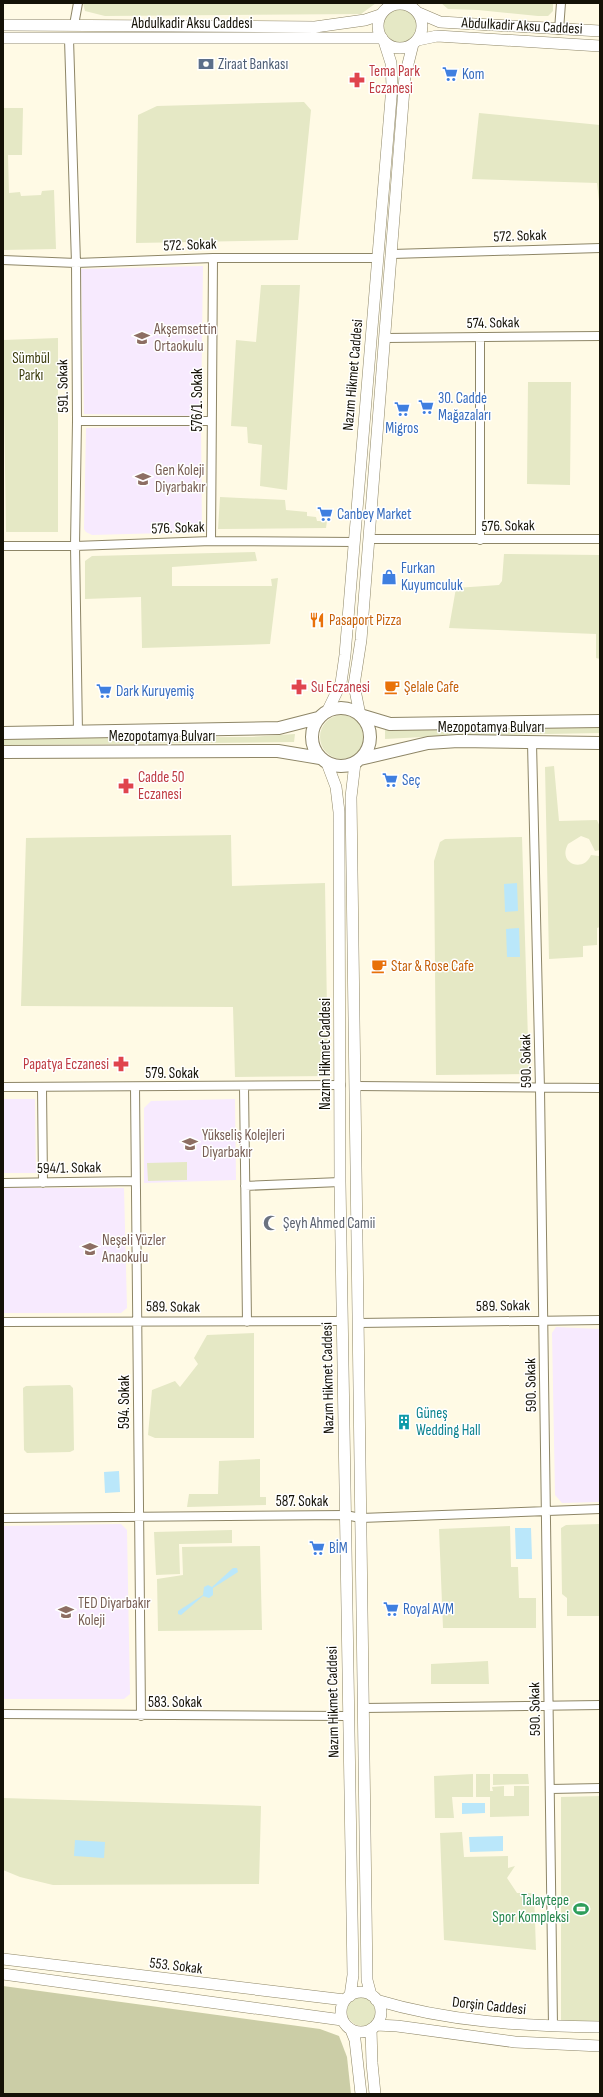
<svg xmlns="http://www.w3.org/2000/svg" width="603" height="2097" viewBox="0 0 603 2097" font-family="'Sofia Sans Condensed',sans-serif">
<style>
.education{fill:#f7eafe}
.green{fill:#e5e8c5}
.forest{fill:#cbcda6}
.water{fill:#bae7fa}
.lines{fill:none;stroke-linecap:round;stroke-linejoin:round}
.street-casing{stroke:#8e8667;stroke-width:10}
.secondary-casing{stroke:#8e8667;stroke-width:12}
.primary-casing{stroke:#8e8667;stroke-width:14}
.street{stroke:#fff;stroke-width:8}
.secondary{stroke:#fff;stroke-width:11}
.primary{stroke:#fff;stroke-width:12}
.labels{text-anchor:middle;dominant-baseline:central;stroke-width:3;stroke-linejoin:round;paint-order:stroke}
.street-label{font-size:15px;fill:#141106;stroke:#fff}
.service-label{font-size:15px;fill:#4e5e75;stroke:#fff;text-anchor:start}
.health-label{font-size:15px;fill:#be3a42;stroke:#fff;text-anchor:start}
.shop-label{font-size:15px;fill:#366cbe;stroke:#fff;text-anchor:start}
.education-label{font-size:15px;fill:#785e54;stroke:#fff;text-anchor:start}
.park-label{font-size:15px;fill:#3b3c0c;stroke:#fff}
.food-label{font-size:15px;fill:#c56008;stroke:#fff;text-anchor:start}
.worship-label{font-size:15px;fill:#5b616d;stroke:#fff;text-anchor:start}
.culture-label{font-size:15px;fill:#0d838f;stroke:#fff;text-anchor:start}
.leisure-label{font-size:15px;fill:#27864d;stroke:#fff;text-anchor:end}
</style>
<rect width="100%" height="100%" fill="#fffae5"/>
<path class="education" d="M203 266 201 416 84 414 81 269Z
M201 426 202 532 92 535 86 532 84 529 86 428Z
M3 1099H35L36 1173H3Z
M235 1099 236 1180 144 1183V1108L151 1101Z
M3 1188H124L127 1308 121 1313H3Z
M556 1327 600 1329V1502L562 1503 555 1495 552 1333Z
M121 1524 127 1530 130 1694 124 1699H3V1526Z"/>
<path class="green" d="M83 3H376L361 14 105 16 85 11Z
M441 3H553V11L548 16H538L478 10 448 9Z
M382 25a18 18 0 1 1 36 0a18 18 0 1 1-36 0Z
M304 102 311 110 298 240 136 243 138 115 157 106Z
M3 108H23L22 155H8L9 193 20 192 21 196 41 195 42 191 54 190 56 249 3 250Z
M479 113 600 125V210L597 183 472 179Z
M261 285H300L287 490 260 486 262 445 248 443 247 427 231 426 236 340 256 342Z
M58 338V532H6L3 340Z
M528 382H571L570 485 527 484Z
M220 497 285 500 286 510 307 512V516L316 517 317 521H327L326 528 218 529Z
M255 552 257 561 172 567V586H272L271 579 278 578 270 644 142 648 141 597 85 599V561L92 556Z
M504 554 600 555V662V659L596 658V634L449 628 456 588 499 585 502 581Z
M320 737a22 22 0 1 1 44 0a22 22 0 1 1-44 0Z
M600 726V733L441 736 385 739V730Z
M295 734 294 742 3 745V738L252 737Z
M554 766 559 821 597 820 600 827V850L595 851 589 839 581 836 568 844C557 864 584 873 591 855L599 856 600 927 597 928V945L583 946V957L549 959 545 767Z
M231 835 232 886 325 883 328 1076 235 1077 233 1007 21 1006 26 838Z
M522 837 529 1074 436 1075 434 861 440 842 445 839Z
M187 1162V1180L148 1181 147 1163Z
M254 1333V1438H155L148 1435 152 1390 175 1381 180 1387 198 1364 194 1358 207 1335Z
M70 1385 73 1388 74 1450 70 1452 27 1453 24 1450 23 1388 26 1386Z
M260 1459V1497H266V1505L187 1507 189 1494H218L219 1461Z
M600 1524V1616H567V1598L562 1594 561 1528 566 1525Z
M510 1526 511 1567H518L519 1598H536V1628H443L439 1529Z
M232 1530V1543L179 1544 180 1574 156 1575 154 1532Z
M260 1546 262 1630 158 1631 157 1579 183 1575 182 1547Z
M488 1661 489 1684H431V1664Z
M473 1774V1797H452L454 1818H435L434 1776Z
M476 1774H490V1791H493L492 1787 504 1786V1796H514V1786H529V1816L490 1817V1797H476Z
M493 1774H528L529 1784 493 1785Z
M600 1796V2021L561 2022V1797Z
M3 1798 261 1806 259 1884 53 1885 20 1877 3 1870Z
M462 1832 464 1857 508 1856V1868L515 1866 507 1878 517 1893H534L536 1950 444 1940 440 1833Z
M347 2011a15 15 0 1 1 30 0a15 15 0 1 1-30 0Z"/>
<path class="forest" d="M3 1986 320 2029 339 2036 347 2057 351 2094H3Z"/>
<path class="water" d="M517 883 518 911 505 912 504 884Z
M519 928 520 957H507L506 929Z
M119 1471 120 1492 105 1493 104 1472Z
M515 1528H531L532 1559H516Z
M233 1568H237L238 1572 213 1588V1595L209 1598 203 1596 181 1615 178 1614V1611L203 1595 204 1587 208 1585 212 1587Z
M462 1803H485V1813L462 1814Z
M503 1836V1851L470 1852 469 1837Z
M75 1840 105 1842 104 1858 74 1856Z"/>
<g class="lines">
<defs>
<path id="street" d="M74 25 78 3
M559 30 561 3
M69 39 76 263 77 421 75 546 78 733
M392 254 600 248
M3 260 76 263 213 258H377
M480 337V540
M386 338 600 336
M77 421H211
M369 539H600
M211 541 213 258
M3 546H75L211 541 355 542
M532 743 540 1089 553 2026
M356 1086 600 1088
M3 1087 341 1085
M135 1087 141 1716
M244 1087 247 1322
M42 1088 43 1183
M3 1183 135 1181
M245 1186 340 1182
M3 1322 343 1321
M358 1323 600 1320
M3 1518 345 1515 361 1518 600 1509
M363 1708 600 1705
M3 1714 348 1716
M551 1789 600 1788"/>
<path id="secondary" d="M378 26a22 22 0 1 1 44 0a22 22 0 1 1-44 0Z
M419 13 440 22 600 31
M3 25 315 27 365 20 380 15
M3 38H382
M418 40 437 36 600 46
M328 710 341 683 345 655 392 86 391 63 384 41
M360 715 354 685 361 640 405 76 413 44
M327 763 336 787 339 812 340 1182 353 1975 350 1996
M355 763 351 797 367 1980 371 1995
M3 1959 345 2000
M3 1974 342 2020
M341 2012a20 20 0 1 1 40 0a20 20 0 1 1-40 0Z
M376 2000C449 2022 524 2026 600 2027
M376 2025 397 2026 515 2042 600 2046
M371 2029 372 2063 375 2094
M351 2030 355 2040 361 2094"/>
<path id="primary" d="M312 737a29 29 0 1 1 58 0a29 29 0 1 1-58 0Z
M360 715 390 724 600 721
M3 733 279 728 318 718
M3 752 278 751 320 758
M360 759 428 743 458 741 600 743"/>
</defs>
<use href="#street" class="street-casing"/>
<use href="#secondary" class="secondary-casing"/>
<use href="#primary" class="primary-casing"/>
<use href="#street" class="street"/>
<use href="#secondary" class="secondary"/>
<use href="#primary" class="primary"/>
</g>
<defs>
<symbol id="bank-bare" viewBox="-9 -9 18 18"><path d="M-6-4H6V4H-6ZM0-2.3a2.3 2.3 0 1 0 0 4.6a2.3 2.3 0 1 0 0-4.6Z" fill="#5c6f8a" stroke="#fff" stroke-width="2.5" paint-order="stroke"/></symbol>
<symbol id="supermarket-bare" viewBox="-9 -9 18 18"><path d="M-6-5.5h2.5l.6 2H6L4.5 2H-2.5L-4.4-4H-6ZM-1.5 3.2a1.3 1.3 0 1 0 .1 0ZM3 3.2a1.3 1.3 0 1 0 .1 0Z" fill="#3f7fe0" stroke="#fff" stroke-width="2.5" paint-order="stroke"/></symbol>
<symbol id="pharmacy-bare" viewBox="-9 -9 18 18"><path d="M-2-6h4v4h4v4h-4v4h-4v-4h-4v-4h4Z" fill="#e0444e" stroke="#fff" stroke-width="2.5" paint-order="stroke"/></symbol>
<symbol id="school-bare" viewBox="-9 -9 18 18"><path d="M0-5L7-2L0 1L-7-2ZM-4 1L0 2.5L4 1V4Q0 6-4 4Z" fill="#8d6e63" stroke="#fff" stroke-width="2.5" paint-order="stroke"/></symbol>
<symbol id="shop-bare" viewBox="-9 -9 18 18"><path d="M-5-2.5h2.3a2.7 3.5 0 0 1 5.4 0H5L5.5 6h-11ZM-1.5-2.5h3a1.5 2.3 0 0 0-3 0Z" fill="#3f7fe0" stroke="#fff" stroke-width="2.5" paint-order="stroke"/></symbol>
<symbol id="restaurant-bare" viewBox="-9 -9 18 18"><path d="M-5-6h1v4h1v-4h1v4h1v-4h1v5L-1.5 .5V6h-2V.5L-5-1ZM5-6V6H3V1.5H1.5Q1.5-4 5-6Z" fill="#e8710a" stroke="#fff" stroke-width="2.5" paint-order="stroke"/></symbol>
<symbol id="cafe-bare" viewBox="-9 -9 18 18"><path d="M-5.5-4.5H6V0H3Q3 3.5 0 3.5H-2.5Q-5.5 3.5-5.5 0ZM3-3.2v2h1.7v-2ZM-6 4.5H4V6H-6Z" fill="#e8710a" stroke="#fff" stroke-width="2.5" paint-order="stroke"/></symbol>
<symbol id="mosque-bare" viewBox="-9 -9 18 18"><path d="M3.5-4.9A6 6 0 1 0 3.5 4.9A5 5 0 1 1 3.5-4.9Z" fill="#6b7280" stroke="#fff" stroke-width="2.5" paint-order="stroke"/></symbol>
<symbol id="building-bare" viewBox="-9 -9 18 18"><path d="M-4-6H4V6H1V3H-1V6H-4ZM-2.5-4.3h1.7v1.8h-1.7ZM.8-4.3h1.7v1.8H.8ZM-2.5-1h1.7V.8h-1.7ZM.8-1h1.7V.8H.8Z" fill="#0f9aa8" stroke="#fff" stroke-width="2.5" paint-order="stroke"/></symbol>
<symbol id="stadium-bare" viewBox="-9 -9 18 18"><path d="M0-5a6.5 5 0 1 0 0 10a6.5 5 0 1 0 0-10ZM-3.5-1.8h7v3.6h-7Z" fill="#2e9e5b" stroke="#fff" stroke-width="2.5" paint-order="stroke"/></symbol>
</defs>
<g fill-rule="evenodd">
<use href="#bank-bare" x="195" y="53" width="22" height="22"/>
<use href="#supermarket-bare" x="439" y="63" width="22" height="22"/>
<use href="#pharmacy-bare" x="346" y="69" width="22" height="22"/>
<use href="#school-bare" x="131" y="327" width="22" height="22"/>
<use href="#supermarket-bare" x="415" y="396" width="22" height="22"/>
<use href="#supermarket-bare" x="391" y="398" width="22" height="22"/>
<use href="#school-bare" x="132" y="468" width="22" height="22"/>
<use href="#supermarket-bare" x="314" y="503" width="22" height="22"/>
<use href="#shop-bare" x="378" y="566" width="22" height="22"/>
<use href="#restaurant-bare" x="306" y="609" width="22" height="22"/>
<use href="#pharmacy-bare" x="288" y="676" width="22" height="22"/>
<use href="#cafe-bare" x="381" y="676" width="22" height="22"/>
<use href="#supermarket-bare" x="93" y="680" width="22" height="22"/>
<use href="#supermarket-bare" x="379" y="769" width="22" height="22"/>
<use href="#pharmacy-bare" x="115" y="775" width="22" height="22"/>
<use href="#cafe-bare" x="368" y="955" width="22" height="22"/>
<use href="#pharmacy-bare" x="110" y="1053" width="22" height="22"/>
<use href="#school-bare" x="179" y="1133" width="22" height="22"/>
<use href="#mosque-bare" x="260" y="1212" width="22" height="22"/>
<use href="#school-bare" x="79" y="1238" width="22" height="22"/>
<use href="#building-bare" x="393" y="1411" width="22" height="22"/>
<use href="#supermarket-bare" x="306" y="1537" width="22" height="22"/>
<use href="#supermarket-bare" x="380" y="1598" width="22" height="22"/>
<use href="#school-bare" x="55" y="1601" width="22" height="22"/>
<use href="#stadium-bare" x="570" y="1898" width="22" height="22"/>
</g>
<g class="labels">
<g class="street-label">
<text x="192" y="23">Abdulkadir Aksu Caddesi</text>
<text transform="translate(522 26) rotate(3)">Abdulkadir Aksu Caddesi</text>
<text transform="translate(520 236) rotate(-2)">572. Sokak</text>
<text transform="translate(190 245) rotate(-2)">572. Sokak</text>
<text transform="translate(493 323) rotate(-1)">574. Sokak</text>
<text transform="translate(353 375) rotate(-85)">Nazım Hikmet Caddesi</text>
<text transform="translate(63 386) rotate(-91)">591. Sokak</text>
<text transform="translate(197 400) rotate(-90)">576/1. Sokak</text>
<text transform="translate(508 526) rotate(-1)">576. Sokak</text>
<text transform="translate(178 528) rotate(-2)">576. Sokak</text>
<text x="491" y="727">Mezopotamya Bulvarı</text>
<text x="162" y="736">Mezopotamya Bulvarı</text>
<text transform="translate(325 1054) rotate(-90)">Nazım Hikmet Caddesi</text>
<text transform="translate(526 1061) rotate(-91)">590. Sokak</text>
<text x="172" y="1073">579. Sokak</text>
<text transform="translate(69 1168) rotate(-1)">594/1. Sokak</text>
<text transform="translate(503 1306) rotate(-1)">589. Sokak</text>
<text transform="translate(173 1307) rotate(1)">589. Sokak</text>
<text transform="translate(328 1378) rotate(-91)">Nazım Hikmet Caddesi</text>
<text transform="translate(531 1385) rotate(-91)">590. Sokak</text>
<text transform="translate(124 1402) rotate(-90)">594. Sokak</text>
<text x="302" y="1501">587. Sokak</text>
<text x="175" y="1702">583. Sokak</text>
<text transform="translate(333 1702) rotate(-91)">Nazım Hikmet Caddesi</text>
<text transform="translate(535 1709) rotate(-91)">590. Sokak</text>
<text transform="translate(176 1966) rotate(7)">553. Sokak</text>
<text transform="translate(489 2006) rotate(6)">Dorşin Caddesi</text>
</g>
<g class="service-label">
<text x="218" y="64">Ziraat Bankası</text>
</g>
<g class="health-label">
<text x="369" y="71">Tema Park<tspan x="369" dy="17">Eczanesi</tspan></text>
<text x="311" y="687">Su Eczanesi</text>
<text x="138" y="777">Cadde 50<tspan x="138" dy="17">Eczanesi</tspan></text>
<text x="109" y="1064" text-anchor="end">Papatya Eczanesi</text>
</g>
<g class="shop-label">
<text x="462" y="74">Kom</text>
<text x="438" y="398">30. Cadde<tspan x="438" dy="17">Mağazaları</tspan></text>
<text x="402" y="428" text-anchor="middle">Migros</text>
<text x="337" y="514">Canbey Market</text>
<text x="401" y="568">Furkan<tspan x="401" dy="17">Kuyumculuk</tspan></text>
<text x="116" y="691">Dark Kuruyemiş</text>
<text x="402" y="780">Seç</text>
<text x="329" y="1548">BİM</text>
<text x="403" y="1609">Royal AVM</text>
</g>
<g class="education-label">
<text x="154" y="329">Akşemsettin<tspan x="154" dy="17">Ortaokulu</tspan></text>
<text x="155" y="470">Gen Koleji<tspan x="155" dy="17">Diyarbakır</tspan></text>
<text x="202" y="1135">Yükseliş Kolejleri<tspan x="202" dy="17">Diyarbakır</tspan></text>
<text x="102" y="1240">Neşeli Yüzler<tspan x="102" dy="17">Anaokulu</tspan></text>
<text x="78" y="1603">TED Diyarbakır<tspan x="78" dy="17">Koleji</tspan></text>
</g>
<g class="park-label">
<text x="31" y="358">Sümbül<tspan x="31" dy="17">Parkı</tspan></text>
</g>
<g class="food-label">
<text x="329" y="620">Pasaport Pizza</text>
<text x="404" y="687">Şelale Cafe</text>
<text x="391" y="966">Star &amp; Rose Cafe</text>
</g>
<g class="worship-label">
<text x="283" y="1223">Şeyh Ahmed Camii</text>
</g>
<g class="culture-label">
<text x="416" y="1413">Güneş<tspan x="416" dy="17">Wedding Hall</tspan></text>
</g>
<g class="leisure-label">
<text x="569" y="1900">Talaytepe<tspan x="569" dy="17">Spor Kompleksi</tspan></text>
</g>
</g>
<rect width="603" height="2097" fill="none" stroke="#141106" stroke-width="8"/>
</svg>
